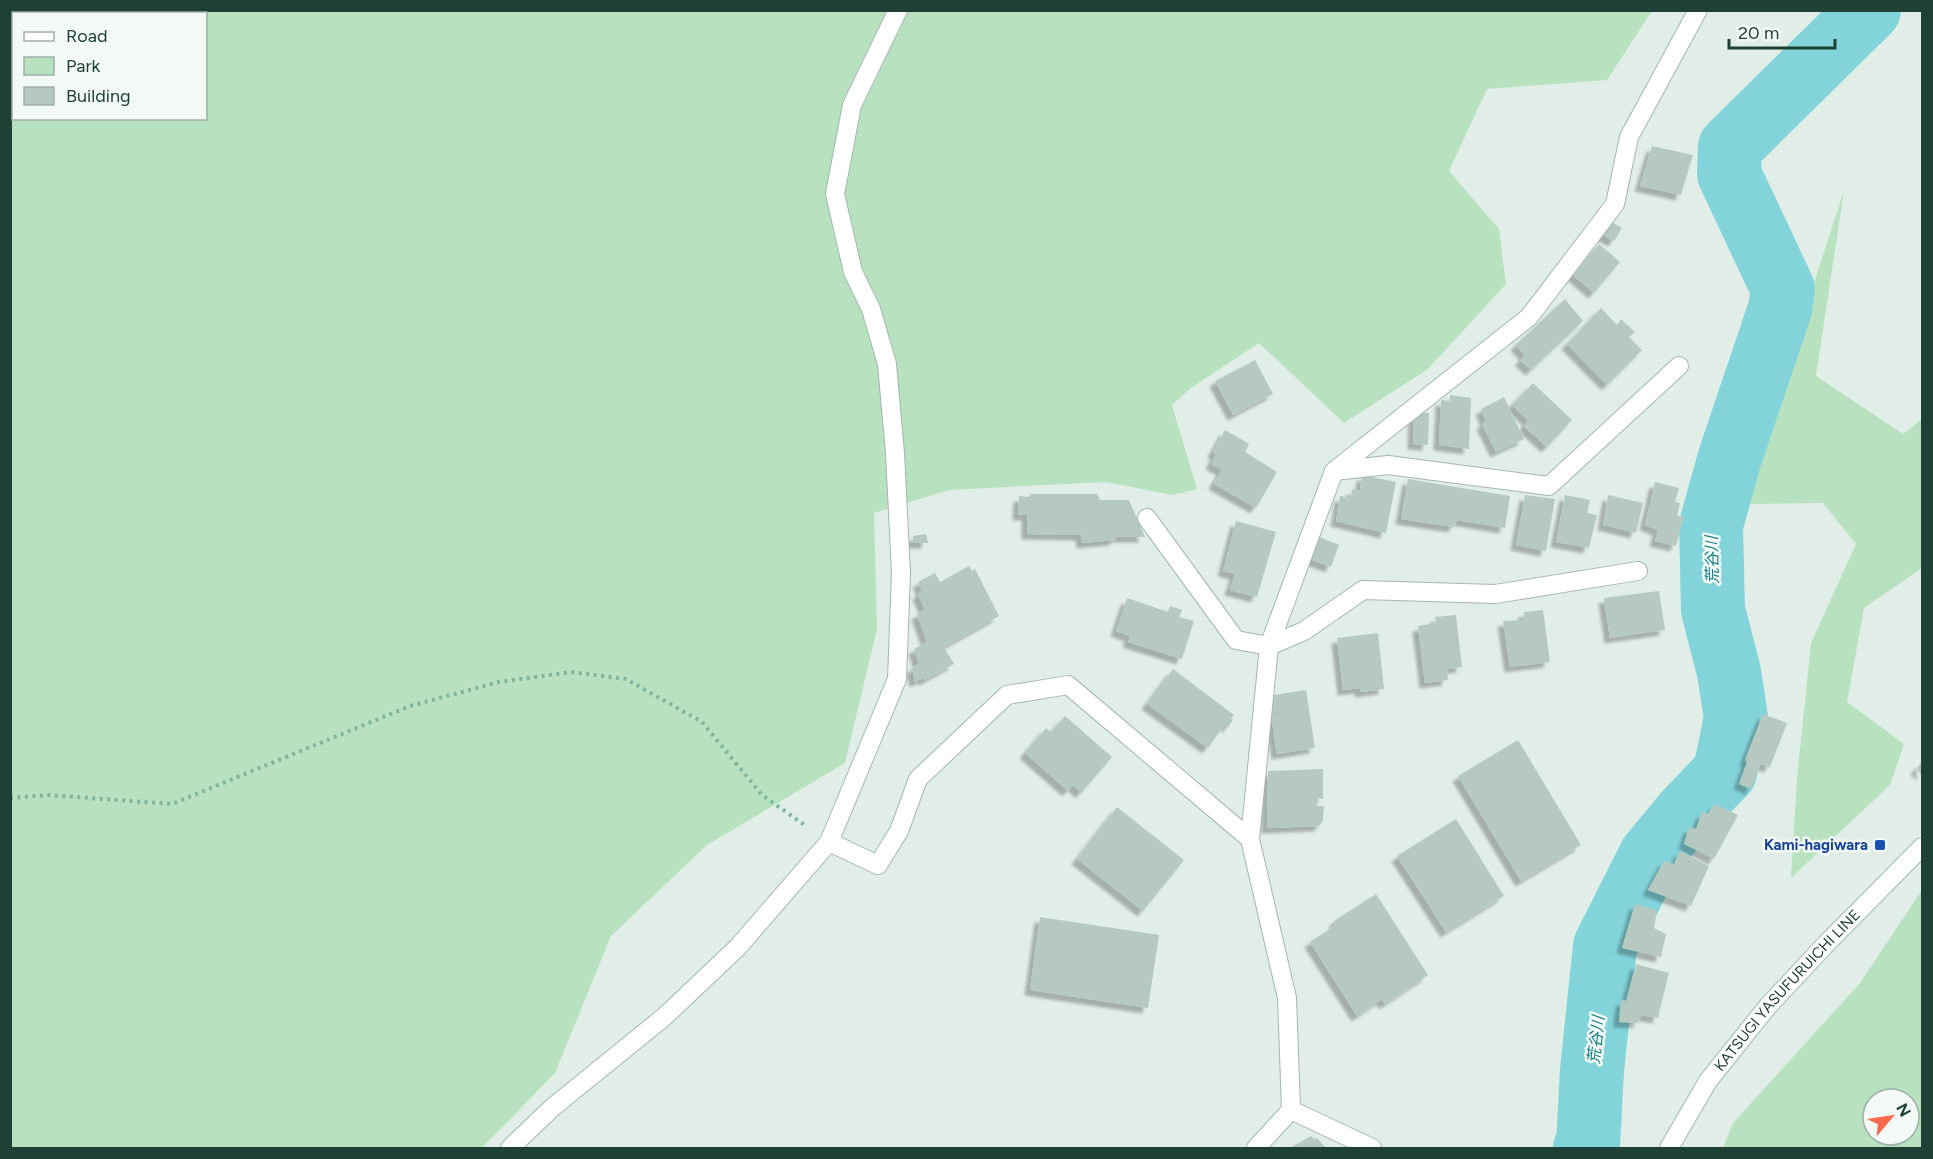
<svg xmlns="http://www.w3.org/2000/svg" width="1933" height="1159" viewBox="0 0 1933 1159" font-family="Figtree,'Noto Sans JP',sans-serif">
<style>
.green{fill:#b8e2bf;fill-rule:evenodd}
.lines{fill:none;stroke-linecap:round;stroke-linejoin:round}
.river{stroke:#83d4da;stroke-width:64}
.building{fill:#b6c9c0;filter:url(#shadow)}
.street-casing{stroke:#a3b7ae;stroke-width:20}
.secondary-casing{stroke:#9ebbae;stroke-width:20}
.path{stroke:#7eb59f;stroke-width:4;stroke-dasharray:3 4.5;stroke-linecap:butt}
.street{stroke:#fff;stroke-width:18}
.secondary{stroke:#fff;stroke-width:18}
.transit-dot{fill:#1a4fb4;stroke:#f3faf5;stroke-width:2}
.labels{text-anchor:middle;dominant-baseline:central;stroke-width:5;stroke-linejoin:round;paint-order:stroke}
.transit-label{font-size:15px;font-weight:bold;fill:#164399;stroke:#f3faf5;text-anchor:end}
.street-label{font-size:15px;fill:#1f4135;stroke:#f3faf5}
.water-label{font-size:16px;font-style:italic;fill:#117c85;stroke:#f3faf5}
</style>
<defs>
<filter id="shadow"><feDropShadow dx="-5.5" dy="5.5" stdDeviation="1.5" flood-color="#0004"/></filter>
</defs>
<rect width="100%" height="100%" fill="#e1eee7"/>
<path class="green" d="M10 11H1652L1607 80 1487 89 1449 171 1499 229 1506 284 1428 369 1344 423 1259 343 1191 388 1172 405 1197 489 1172 495 1106 482 949 490 874 513 877 629 845 763 707 845 611 936 555 1073 482 1148H11ZM14 14H206V118H14Z
M1844 190 1816 376 1903 434 1922 419V568L1864 608 1847 702 1904 744 1890 785 1791 878 1797 778 1811 643 1856 544 1823 503 1743 504Z
M1922 890V1148H1723L1733 1123 1860 983ZM1873 1099H1909V1135H1873Z"/>
<g class="lines">
<path class="river" d="M1585 1148 1588 1145 1592 1070 1605 946 1651 855 1684 815 1725 772 1736 718 1729 672 1713 610 1711 525 1730 457 1780 309 1783 289 1729 174 1730 147 1869 10"/>
</g>
<path class="building" d="M1652 146 1693 155 1681 195 1640 186Z
M1610 221 1622 228 1614 241 1601 234Z
M1599 244 1620 262 1594 293 1573 275Z
M1565 299 1583 321 1531 370 1520 360 1525 355 1516 345Z
M1601 308 1617 325 1621 319 1635 332 1629 337 1642 350 1607 385 1567 344Z
M1255 360 1273 394 1233 415 1215 381Z
M1533 383 1572 420 1547 447 1524 426 1528 420 1512 405Z
M1450 395 1471 398 1469 449 1439 445 1441 400 1450 401Z
M1504 397 1524 439 1496 452 1482 424 1486 421 1481 409Z
M1414 411 1429 413 1428 445 1413 444Z
M1225 430 1249 444 1245 452 1277 472 1256 508 1214 484 1222 470 1211 464 1216 454 1213 452Z
M1362 475 1396 482 1386 533 1336 521 1340 496 1351 498 1352 489 1360 491Z
M1408 479 1510 496 1505 528 1457 520 1454 527 1401 519Z
M1655 482 1679 488 1675 502 1680 503 1677 516H1684L1676 546 1655 541 1658 530 1645 525Z
M1030 494H1097L1100 500H1129L1145 537H1116L1115 540 1082 543 1081 535 1027 534V515H1018L1019 496 1029 497Z
M1525 495 1555 499 1546 551 1516 545Z
M1565 495 1590 500 1587 513 1597 515 1589 548 1556 542Z
M1608 495 1643 503 1636 533 1603 525Z
M1236 521 1276 532 1257 597 1230 590 1235 574 1223 571Z
M926 534 928 543H913V536Z
M1319 537 1339 545 1331 567 1310 559Z
M969 566 972 571 975 569 999 616 944 647 954 664 925 680 923 678 915 682 912 668 919 664 914 649 927 642 917 614 925 610 918 594 922 591 918 582 935 573 940 582Z
M1659 591 1665 630 1610 638 1604 598Z
M1127 598 1168 612 1170 606 1182 610 1179 617 1194 621 1182 659 1128 642 1130 636 1116 631Z
M1543 610 1550 662 1510 667 1503 621 1523 620 1524 612Z
M1456 615 1462 667 1447 669 1448 680 1425 683 1418 626 1436 623 1435 617Z
M1378 633 1384 689 1361 692 1360 688 1343 690 1337 638Z
M1173 669 1234 715 1231 718 1233 720 1228 727 1225 724 1208 748 1147 704Z
M1306 690 1315 748 1277 754 1268 696Z
M1763 714 1787 723 1770 767 1760 764 1751 789 1739 784 1747 762 1745 760Z
M1065 716 1112 757 1081 793 1073 785 1068 791 1025 753 1046 728 1051 732Z
M1518 740 1581 845 1521 881 1458 776Z
M1922 762V775L1916 769Z
M1323 769V799L1316 798V806H1324L1323 821 1319 826 1267 828 1268 771Z
M1715 804 1738 815 1714 859 1684 844 1689 827 1696 829 1702 812 1708 814Z
M1117 807 1184 860 1143 911 1077 859Z
M1456 819 1504 896 1446 932 1397 856Z
M1680 851 1709 866 1691 906 1648 890 1664 861 1674 864Z
M1376 894 1428 975 1385 1004 1382 999 1357 1016 1310 942 1336 925 1334 921Z
M1635 904 1657 910 1654 928 1666 934 1661 957 1622 948Z
M1040 917 1159 935 1148 1008 1030 990Z
M1636 964 1669 973 1658 1018 1641 1015 1638 1023 1619 1022 1621 1000 1626 1001Z
M1311 1136 1314 1139 1317 1138 1326 1148H1290Z"/>
<g class="lines">
<defs>
<path id="street" d="M1334 471 1388 465 1549 486 1679 366
M1147 518 1236 640 1269 646 1304 631 1363 590 1495 594 1638 571
M829 842 878 865 899 831 918 779 1007 695 1068 685 1250 839
M1291 1110 1372 1148
M510 1148 553 1107 664 1017 738 947 829 842 897 679 901 573 895 453 887 364 871 309 853 272 835 194 852 105 898 10
M1256 1148 1291 1110 1287 998 1250 839 1269 646 1334 471 1529 317 1615 204 1629 137 1698 10"/>
<g id="secondary">
<path id="s1" d="M1669 1148 1708 1081 1768 1006 1826 944 1922 847"/>
</g>
</defs>
<use href="#street" class="street-casing"/>
<use href="#secondary" class="secondary-casing"/>
<path class="path" d="M10 798 49 795 172 804 410 706 499 682 571 672 626 679 702 722 762 795 806 826"/>
<use href="#street" class="street"/>
<use href="#secondary" class="secondary"/>
</g>
<rect class="transit-dot" x="1874" y="839" width="12" height="12" rx="3"/>
<g class="labels">
<g class="transit-label">
<text x="1868" y="845">Kami-hagiwara</text>
</g>
<g class="street-label">
<text stroke="none"><textPath href="#s1" startOffset="198">KATSUGI YASUFURUICHI LINE</textPath></text>
</g>
<g class="water-label">
<text transform="translate(1712 560) rotate(-91)">荒谷川</text>
<text transform="translate(1596 1040) rotate(-84)">荒谷川</text>
</g>
</g>
<rect width="1933" height="1159" fill="none" stroke="#1f4135" stroke-width="24"/>
<rect x="12" y="12" width="195" height="108" fill="#f3faf5" stroke="#9eb0a8" stroke-width="1.5"/>
<rect x="24" y="32" width="30" height="9" fill="#ffffff" stroke="#9eb0a8" stroke-width="1.5"/>
<text x="66" y="42" font-size="18" fill="#1f4135">Road</text>
<rect x="24" y="57" width="30" height="18" fill="#b8e2bf" stroke="#9eb0a8" stroke-width="1.5"/>
<text x="66" y="72" font-size="18" fill="#1f4135">Park</text>
<rect x="24" y="87" width="30" height="18" fill="#b6c9c0" stroke="#9eb0a8" stroke-width="1.5"/>
<text x="66" y="102" font-size="18" fill="#1f4135">Building</text>
<g transform="translate(1891 1117) rotate(61)"><circle r="28" fill="#f3faf5" stroke="#9eb0a8" stroke-width="1.5"/>
<path d="M0-4.5L10 22L0 15L-10 22Z" fill="#ff694e"/>
<text y="-9" font-size="16" font-weight="bold" text-anchor="middle" fill="#1f4135">N</text>
</g>
<path d="M1729 39v9h106v-9" fill="none" stroke="#1f4135" stroke-width="3"/>
<text x="1738" y="39" font-size="18" fill="#1f4135" stroke="#f3faf5" stroke-width="4.5" paint-order="stroke">20 m</text>
</svg>
